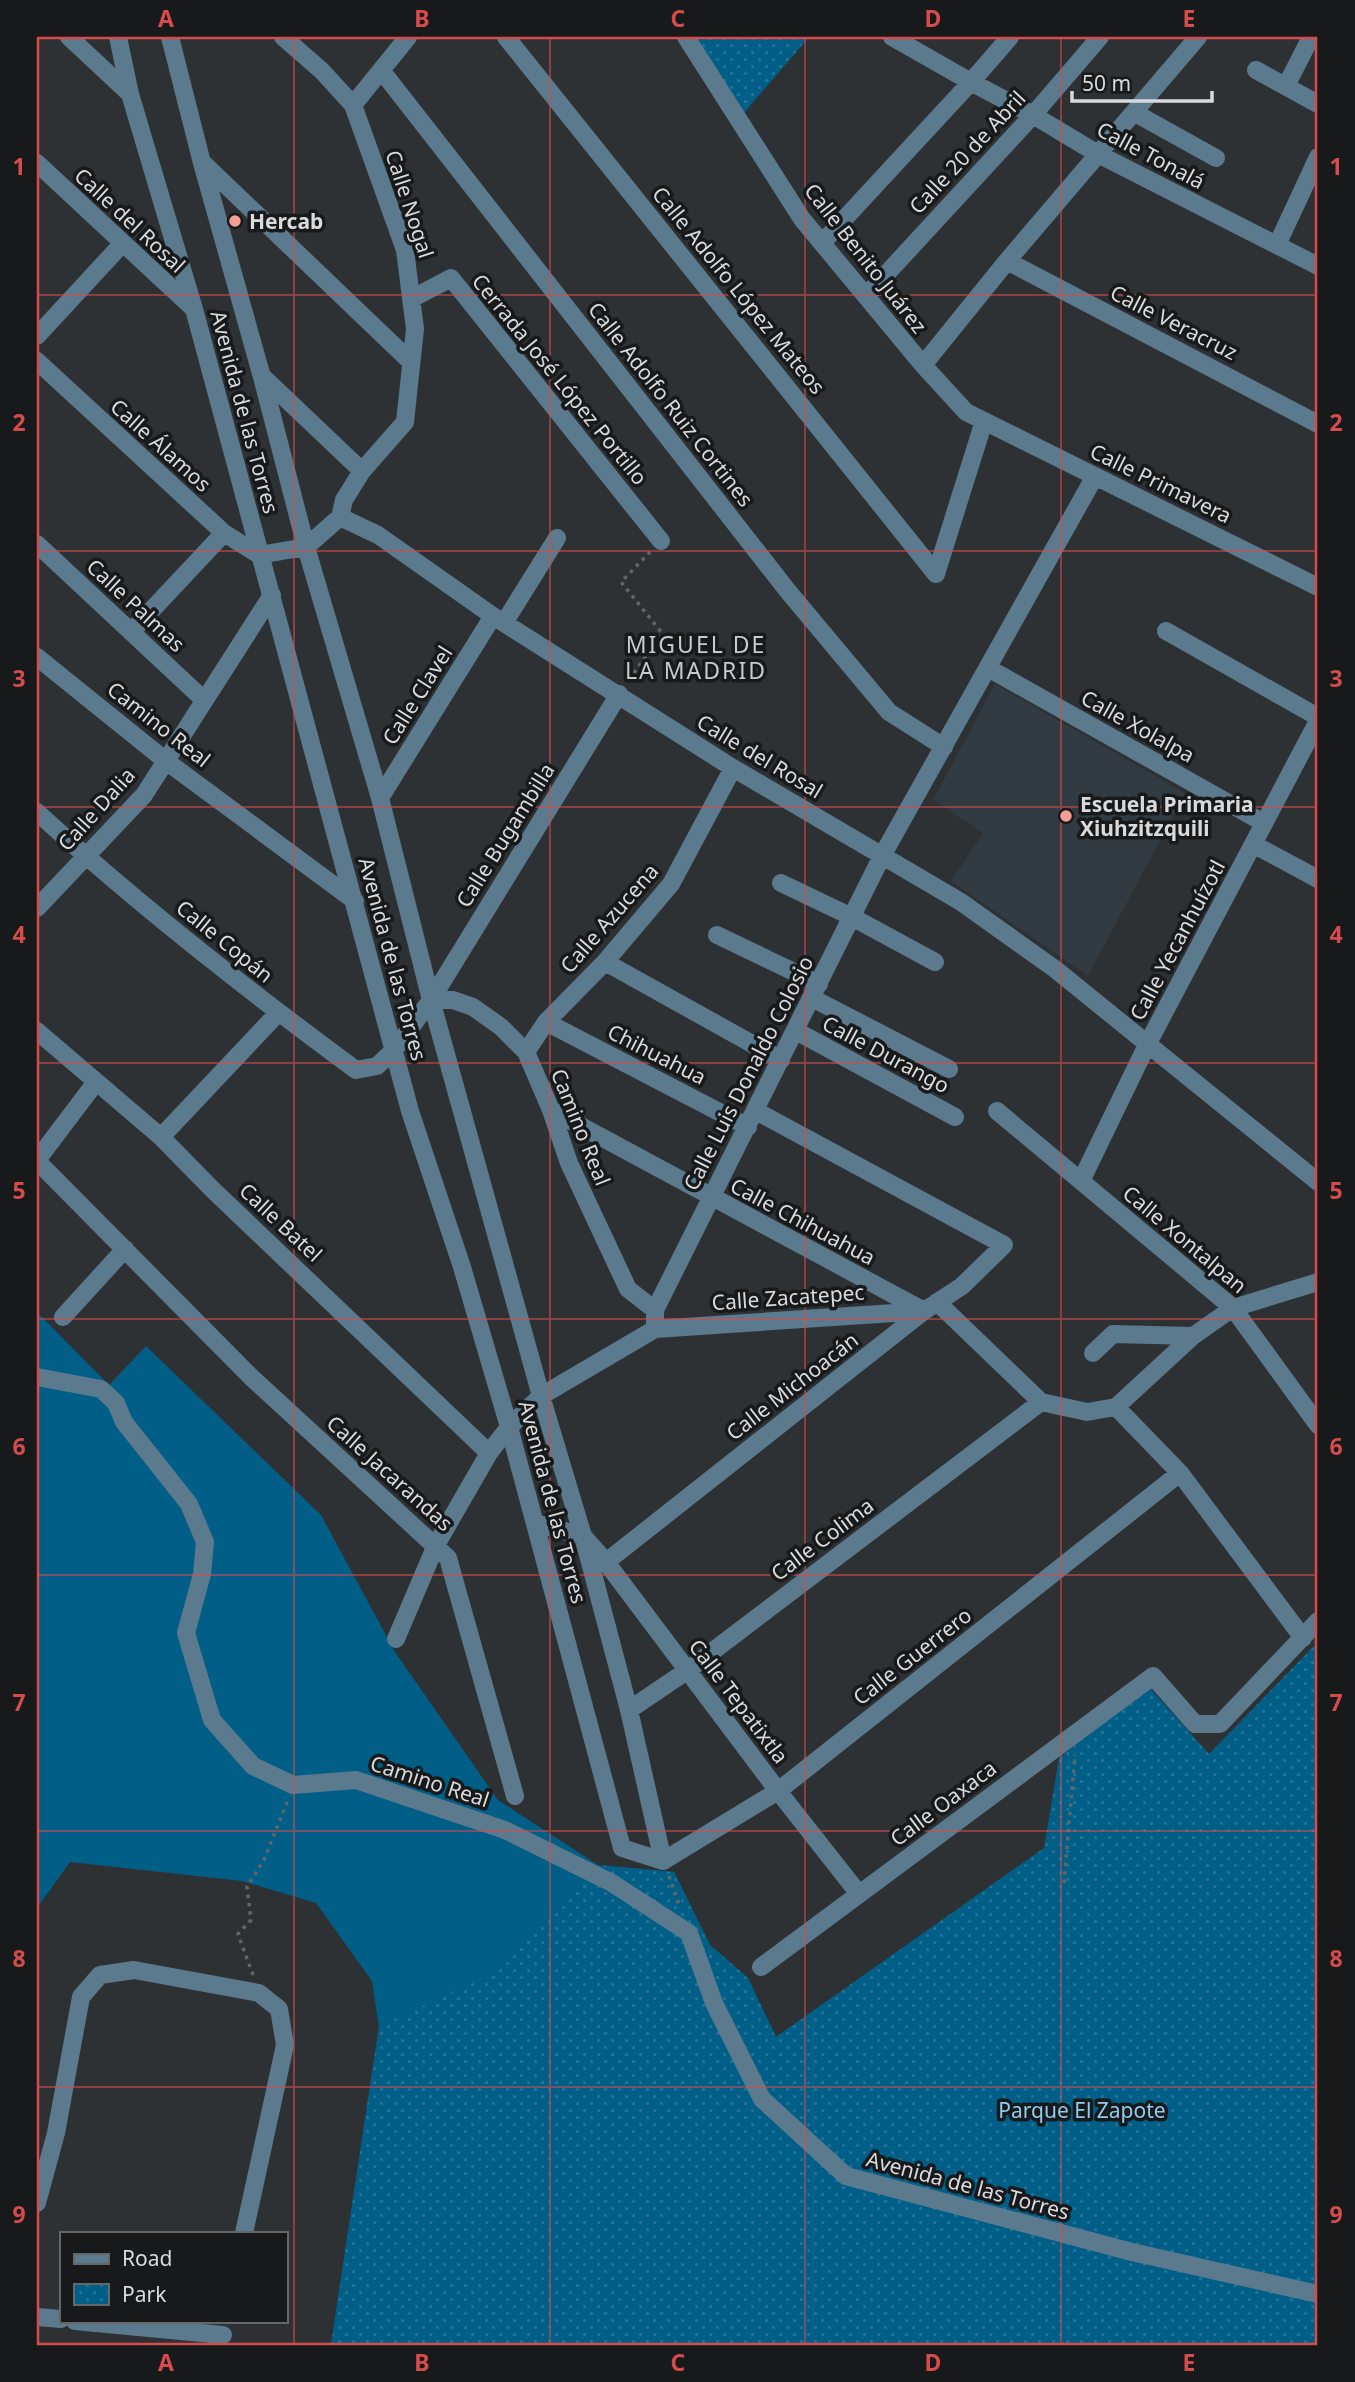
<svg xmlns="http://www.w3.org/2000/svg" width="1355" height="2382" viewBox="0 0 1355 2382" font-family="'Noto Sans',sans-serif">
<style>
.built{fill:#323b41}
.grass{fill:#005e87}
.park{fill:url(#park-dots)}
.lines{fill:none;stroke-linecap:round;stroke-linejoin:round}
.path{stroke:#636567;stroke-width:3.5;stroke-dasharray:3.5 5;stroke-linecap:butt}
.minor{stroke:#5b7a8e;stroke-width:18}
.grid{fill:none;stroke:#d64c4c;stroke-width:2;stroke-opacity:0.55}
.poi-dot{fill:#f59c93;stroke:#17191a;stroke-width:2.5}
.labels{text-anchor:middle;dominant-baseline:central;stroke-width:7;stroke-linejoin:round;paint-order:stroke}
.street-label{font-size:21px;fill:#d8dadc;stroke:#17191a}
.poi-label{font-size:21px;font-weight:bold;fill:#d8dadc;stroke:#17191a;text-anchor:start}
.park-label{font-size:21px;fill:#8fcbf1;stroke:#17191a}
.neighbourhood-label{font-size:23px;letter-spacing:2px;fill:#c5cacc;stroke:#17191a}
.neatline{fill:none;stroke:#d64c4c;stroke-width:2.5}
.grid-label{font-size:23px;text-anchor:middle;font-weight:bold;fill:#d64c4c}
</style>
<defs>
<pattern id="park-dots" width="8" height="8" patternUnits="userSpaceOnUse" patternTransform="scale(1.75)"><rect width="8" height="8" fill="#005e87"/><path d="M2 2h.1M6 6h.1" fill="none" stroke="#247497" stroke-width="1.8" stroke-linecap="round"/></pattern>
</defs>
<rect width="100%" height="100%" fill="#2e3133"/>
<path class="built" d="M995 684 1185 793 1088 976 951 881 983 833 933 800Z"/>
<path class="grass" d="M37 1312 109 1385 146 1346 321 1515 395 1652 498 1800 598 1865 674 1872 710 1945 748 1978 776 2037 1045 1848 1318 2345H331L379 2027 372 1981 316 1903 242 1881 70 1862 37 1908Z"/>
<path class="park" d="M693 37H809L744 113Z
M1318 1642V2345H331L379 2026 484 1977 598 1865 674 1872 710 1945 748 1978 776 2037 1044 1848 1059 1758 1149 1687 1209 1754Z"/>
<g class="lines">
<path class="path" d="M629 680 662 633 621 582 650 552
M669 1876 679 1905
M1064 1883 1075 1755
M253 1975 238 1934 251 1920 247 1887 264 1860 288 1800"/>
<path class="minor" d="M69 37 130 94
M118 37 130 94 194 309 410 1111 462 1267 509 1427 622 1848 663 1861
M170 37 202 163 262 377 306 547 380 798 431 1000 541 1396 583 1536 629 1710 663 1861
M506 37 936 574
M686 37 802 219 923 365 966 412 1318 587
M892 37 971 82 1033 115 1098 154 1318 266
M381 70 787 590 889 712 944 747
M1256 70 1318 104
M1286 86 1311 37
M353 105 408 37
M1135 113 1216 158
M37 163 194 309
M204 164 411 362
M822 243 971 82 1010 37
M1277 245 1318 157
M1007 261 1318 424
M866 296 1033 115 1100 37
M413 298 451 278 661 541
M37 336 122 244
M37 361 224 533 259 555 306 547 340 517 344 500 362 471 405 422 415 329 405 250 353 105 322 71 283 37
M923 365 1007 261 1198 37
M263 377 362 471
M340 517 378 535 493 616 733 768 961 902 1055 969 1318 1182
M37 544 204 700
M936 574 984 421
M504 623 557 538
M1166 631 1318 717
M131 632 224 533
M37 657 166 761 355 901
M988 668 1264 823
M380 798 493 616
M37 812C137 904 246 989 356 1070L377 1066 394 1050 431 1000 619 694
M1253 844 1318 879
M781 883 852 917 935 962
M37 908 144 795 272 595
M717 935 819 984
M605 962 781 1060
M812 998 949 1069
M431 1000H453L473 1007 501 1027 526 1052 551 1110 569 1163 628 1289 655 1310
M546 1022 748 1127
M37 1031 161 1137 213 1190 489 1453
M796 1031 955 1117
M526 1052 546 1022 605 962 671 884 733 768
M551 1110 924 1311
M997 1111 1233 1308 1318 1425
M161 1137 278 1013
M37 1160 96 1082
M37 1161 251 1377 448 1558 515 1796
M1081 1181 1147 1045 1318 721
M937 1302 1041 1402 1087 1412 1116 1407 1180 1473 1303 1638
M63 1317 125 1249
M655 1329 924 1311
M1093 1353 1113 1334 1193 1336
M37 1377 101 1389 116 1403 124 1422 189 1504 205 1542 202 1574 186 1633 212 1720 253 1766 293 1785 356 1780 505 1830 612 1883 689 1933 714 2003 762 2099 846 2176 1132 2252 1318 2294
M1116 1407 1193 1336 1233 1308 1318 1282
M535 1523 583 1536 606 1562 778 1791 859 1894
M606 1562 924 1311 962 1286 1004 1245 756 1111
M396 1639 436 1545 489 1453 509 1427 541 1396 655 1329V1310L882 856 1095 476
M629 1710 688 1670 1041 1402
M663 1861 778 1791 1180 1473
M761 1967 1153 1676 1195 1724H1220L1318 1621
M37 2203 56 2133 81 1997 100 1975 134 1970 259 1993 279 2009 285 2045 244 2233
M37 2317 61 2319
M75 2321 223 2335"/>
</g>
<path class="grid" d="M294 37V2345M550 37V2345M805 37V2345M1061 37V2345M37 295H1318M37 551H1318M37 807H1318M37 1063H1318M37 1319H1318M37 1575H1318M37 1831H1318M37 2087H1318"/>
<g class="poi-dot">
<circle cx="235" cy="221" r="7"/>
<circle cx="1066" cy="816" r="7"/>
</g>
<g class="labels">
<g class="street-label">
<text transform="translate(967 152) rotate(-47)">Calle 20 de Abril</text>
<text transform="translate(1151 155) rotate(28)">Calle Tonalá</text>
<text transform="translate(410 204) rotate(72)">Calle Nogal</text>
<text transform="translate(130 220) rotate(43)">Calle del Rosal</text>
<text transform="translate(866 258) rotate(52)">Calle Benito Juárez</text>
<text transform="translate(739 290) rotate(51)">Calle Adolfo López Mateos</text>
<text transform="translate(1174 322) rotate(27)">Calle Veracruz</text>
<text transform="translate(560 379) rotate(51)">Cerrada José López Portillo</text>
<text transform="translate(671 404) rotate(52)">Calle Adolfo Ruiz Cortines</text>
<text transform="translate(245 412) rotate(75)">Avenida de las Torres</text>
<text transform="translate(161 445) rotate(42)">Calle Álamos</text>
<text transform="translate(1161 483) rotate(26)">Calle Primavera</text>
<text transform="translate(136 605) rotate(43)">Calle Palmas</text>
<text transform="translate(417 695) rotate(-58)">Calle Clavel</text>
<text transform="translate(159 724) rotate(38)">Camino Real</text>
<text transform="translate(1138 726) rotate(29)">Calle Xolalpa</text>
<text transform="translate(760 756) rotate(31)">Calle del Rosal</text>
<text transform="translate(96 809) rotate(-48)">Calle Dalia</text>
<text transform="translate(505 835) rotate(-58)">Calle Bugambilla</text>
<text transform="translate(609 918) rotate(-49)">Calle Azucena</text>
<text transform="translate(1177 940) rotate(-62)">Calle Yecanhuízotl</text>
<text transform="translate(225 941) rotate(39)">Calle Copán</text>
<text transform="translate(393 959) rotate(75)">Avenida de las Torres</text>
<text transform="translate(657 1054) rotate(27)">Chihuahua</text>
<text transform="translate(886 1054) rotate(28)">Calle Durango</text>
<text transform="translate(748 1073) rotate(-63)">Calle Luis Donaldo Colosio</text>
<text transform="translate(581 1127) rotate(68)">Camino Real</text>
<text transform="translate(803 1221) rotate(28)">Calle Chihuahua</text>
<text transform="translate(281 1222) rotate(43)">Calle Batel</text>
<text transform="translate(1185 1239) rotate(40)">Calle Xontalpan</text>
<text transform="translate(788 1297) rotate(-4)">Calle Zacatepec</text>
<text transform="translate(792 1386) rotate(-38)">Calle Michoacán</text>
<text transform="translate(390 1473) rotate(42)">Calle Jacarandas</text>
<text transform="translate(553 1502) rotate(75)">Avenida de las Torres</text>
<text transform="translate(822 1539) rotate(-37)">Calle Colima</text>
<text transform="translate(912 1656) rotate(-38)">Calle Guerrero</text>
<text transform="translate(739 1701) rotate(53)">Calle Tepatixtla</text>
<text transform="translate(430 1781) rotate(18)">Camino Real</text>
<text transform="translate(943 1803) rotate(-37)">Calle Oaxaca</text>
<text transform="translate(968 2185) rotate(15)">Avenida de las Torres</text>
</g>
<g class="poi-label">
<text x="249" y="221">Hercab</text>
<text x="1080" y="804">Escuela Primaria<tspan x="1080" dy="24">Xiuhzitzquili</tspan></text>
</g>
<g class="park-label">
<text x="1082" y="2110">Parque El Zapote</text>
</g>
<g class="neighbourhood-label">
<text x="696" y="644">MIGUEL DE<tspan x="696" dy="26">LA MADRID</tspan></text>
</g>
</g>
<rect width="1355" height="2382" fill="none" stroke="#17191a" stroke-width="77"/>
<rect x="60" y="2232" width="228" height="91" fill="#17191a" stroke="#646668" stroke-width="2"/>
<rect x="74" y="2254" width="35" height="10" fill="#5b7a8e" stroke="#646668" stroke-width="2"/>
<text x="122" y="2266" font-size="21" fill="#d8dadc">Road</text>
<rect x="74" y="2284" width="35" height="21" fill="url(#park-dots)" stroke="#646668" stroke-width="2"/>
<text x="122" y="2302" font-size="21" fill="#d8dadc">Park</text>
<path d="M1072 91v10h140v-10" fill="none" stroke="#d8dadc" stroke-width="3.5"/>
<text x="1082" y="91" font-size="21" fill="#d8dadc" stroke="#17191a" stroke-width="5" paint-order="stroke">50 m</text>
<rect x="38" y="38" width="1278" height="2306" class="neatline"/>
<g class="grid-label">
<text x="166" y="27">A</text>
<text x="422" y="27">B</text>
<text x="678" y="27">C</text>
<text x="933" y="27">D</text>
<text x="1189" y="27">E</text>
<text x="19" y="175">1</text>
<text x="1336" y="175">1</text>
<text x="19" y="431">2</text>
<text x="1336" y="431">2</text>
<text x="19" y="687">3</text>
<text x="1336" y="687">3</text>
<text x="19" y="943">4</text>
<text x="1336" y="943">4</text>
<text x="19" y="1199">5</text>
<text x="1336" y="1199">5</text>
<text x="19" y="1455">6</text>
<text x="1336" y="1455">6</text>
<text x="19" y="1711">7</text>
<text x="1336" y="1711">7</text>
<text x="19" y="1967">8</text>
<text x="1336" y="1967">8</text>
<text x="19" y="2223">9</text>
<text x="1336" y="2223">9</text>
<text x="166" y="2371">A</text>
<text x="422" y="2371">B</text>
<text x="678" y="2371">C</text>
<text x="933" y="2371">D</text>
<text x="1189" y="2371">E</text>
</g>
</svg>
